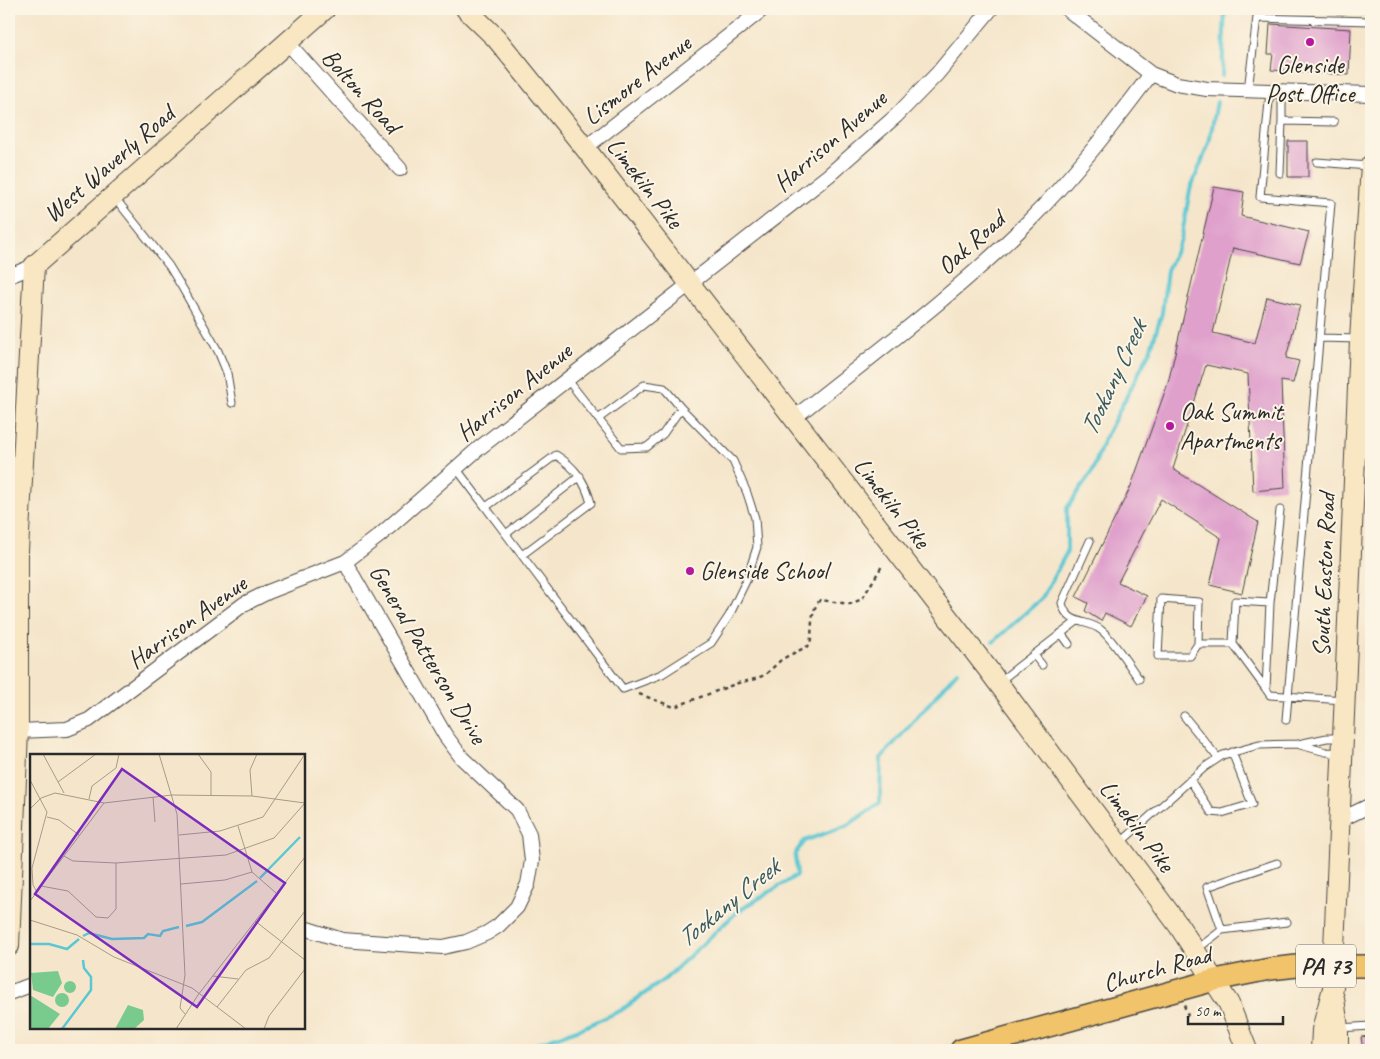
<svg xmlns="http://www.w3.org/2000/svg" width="1380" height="1059" viewBox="0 0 1380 1059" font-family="Caveat,sans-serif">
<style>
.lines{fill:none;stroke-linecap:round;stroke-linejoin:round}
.stream{stroke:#5bc7d3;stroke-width:4}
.building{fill:#dfa0cc}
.lane-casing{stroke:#494743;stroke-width:9}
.street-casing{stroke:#494743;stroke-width:16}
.secondary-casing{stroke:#494743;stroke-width:22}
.primary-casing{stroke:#494743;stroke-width:24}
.path{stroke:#494743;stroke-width:2.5;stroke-dasharray:4 4;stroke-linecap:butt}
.lane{stroke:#fff;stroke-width:7}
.street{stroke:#fff;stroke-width:14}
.secondary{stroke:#f9e7c3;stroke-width:20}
.primary{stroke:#f1c36a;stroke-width:21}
.secondary-bridge-casing{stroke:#494743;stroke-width:22;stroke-linecap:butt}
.secondary-bridge{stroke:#f9e7c3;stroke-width:20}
.poi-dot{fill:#b5179e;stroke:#fcf5e5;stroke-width:2}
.labels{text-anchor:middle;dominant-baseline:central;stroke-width:4;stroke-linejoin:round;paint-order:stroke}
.shield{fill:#fcf5e5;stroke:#6a6863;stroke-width:1}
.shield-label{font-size:24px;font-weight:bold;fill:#2b2b2b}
.poi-label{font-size:25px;fill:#2b2b2b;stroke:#fcf5e5;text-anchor:start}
.street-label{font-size:25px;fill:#2b2b2b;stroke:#fcf5e5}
.water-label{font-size:26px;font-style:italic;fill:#395a5d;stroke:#fcf5e5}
.inset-river{fill:none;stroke:#5bc7d3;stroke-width:2.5}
.inset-road{fill:none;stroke:#a49b8b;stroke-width:1}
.view{fill:#7b2cbf;fill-opacity:0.15;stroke:#7b2cbf;stroke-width:2.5}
.inset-edge{fill:none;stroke:#2b2b2b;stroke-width:2.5}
</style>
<rect width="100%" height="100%" fill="#fcf5e5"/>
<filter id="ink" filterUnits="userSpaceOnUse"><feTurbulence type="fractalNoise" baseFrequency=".02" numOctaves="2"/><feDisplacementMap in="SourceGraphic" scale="10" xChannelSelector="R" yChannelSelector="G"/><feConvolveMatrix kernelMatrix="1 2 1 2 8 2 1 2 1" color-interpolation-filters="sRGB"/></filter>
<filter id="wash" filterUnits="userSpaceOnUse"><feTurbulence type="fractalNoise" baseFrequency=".0096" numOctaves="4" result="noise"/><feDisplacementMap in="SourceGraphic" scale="20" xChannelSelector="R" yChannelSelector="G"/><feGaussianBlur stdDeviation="1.12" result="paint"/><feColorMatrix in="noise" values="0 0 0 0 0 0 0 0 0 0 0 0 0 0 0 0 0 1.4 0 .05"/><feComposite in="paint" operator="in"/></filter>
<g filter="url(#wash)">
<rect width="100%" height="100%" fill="#f5e6cb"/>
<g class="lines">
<path class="stream" d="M1222 76 1225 9
M993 642 1042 598 1067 552V508L1092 472 1103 442 1150 351 1162 313 1167 270 1181 240 1190 190 1209 143 1217 102
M518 1050 580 1029 620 1011 665 979 737 912 797 875 795 854 804 841 848 825 880 803 881 758 957 672"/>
</g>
<g id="blocks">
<path class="building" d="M1270 24 1351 29 1349 75 1271 70 1273 54H1268Z
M1288 141H1308V177H1288Z
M1214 187 1244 192 1241 216 1309 232 1300 263 1233 248 1213 333 1255 343 1267 297 1300 305 1286 358 1299 361 1293 383 1281 381 1285 488 1253 491 1248 374 1206 365 1173 469 1258 522 1242 593 1210 585 1221 538 1161 499 1118 582 1147 596 1131 626 1105 613 1101 621 1085 611 1088 603 1076 597 1131 486 1168 383Z
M1371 1036V1050H1363L1361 1037Z"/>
</g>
</g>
<g filter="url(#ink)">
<use href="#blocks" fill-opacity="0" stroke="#494743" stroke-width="1"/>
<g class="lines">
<defs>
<path id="lane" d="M1257 18 1371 21
M1248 90 1258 9
M1270 91 1260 197 1331 203 1286 720
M1282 91V121L1334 122
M1317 162 1368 166
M1280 173 1282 121
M115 198 169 266 183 289 218 351 227 373 232 403
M1320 338 1359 339
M567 379 621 448 647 447 663 434 681 408 664 388 644 385 598 419
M456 468 623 689 662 674 711 643 729 616 746 581 757 547 755 518 747 493 733 461 681 408
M486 507 556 455C575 467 585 481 591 503L522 555
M506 534 580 476
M1090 541 1062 603C1067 626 1088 619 1101 630 1113 639 1129 666 1139 679
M1270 603 1280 510
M1061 633 1069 644
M1198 644 1190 656H1158L1161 599 1199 602 1198 644H1233
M1034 655 1042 665
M1000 681 1076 622
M1266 689 1270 603 1235 601 1233 644 1266 689 1270 695 1344 700
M1184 716 1218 758
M1300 745 1326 752 1341 753
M1190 780 1211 812 1222 813 1252 804 1232 752
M1120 843 1205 767 1223 755 1259 745 1298 744 1327 738H1342
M1222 930 1287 922
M1196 950 1222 930 1207 887 1277 863
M1339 1028 1371 1026
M1107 1050H1125"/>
<path id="street" d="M1067 9 1151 74 1177 84 1207 89 1371 94
M287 42 400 169
M585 148 763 9
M9 276 34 266
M794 418C873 355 955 294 1027 223 1073 177 1112 126 1151 74
M18 731 67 729 89 720 244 604 268 592 345 562 379 536 478 449 829 175 896 116 937 74 991 9
M1340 820 1371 805
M304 928 342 940 443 947 466 942 487 933 498 926 517 907 528 884 532 861 529 834 517 810 462 758 445 735 345 562
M9 993 31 985"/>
<path id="secondary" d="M466 9 496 38 585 148 987 668 1179 926 1229 1004 1247 1050
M9 946 18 731V551L34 266 325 9
M1334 949 1360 340 1371 165
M1334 998 1338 1028V1050
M1321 1050 1322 1030 1333 988"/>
<path id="primary" d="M961 1050 1215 980 1270 969 1297 966H1371"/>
</defs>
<use href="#lane" class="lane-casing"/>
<use href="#street" class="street-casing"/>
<use href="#secondary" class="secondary-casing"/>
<use href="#primary" class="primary-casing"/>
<path class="path" d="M639 694 674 707 738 683 755 679 765 675 782 659 810 645C813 630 809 612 820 600L850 604 862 599 882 566
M1184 1005 1188 1016"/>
<use href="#lane" class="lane"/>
<use href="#street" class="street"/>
<use href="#secondary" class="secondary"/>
<use href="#primary" class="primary"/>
<defs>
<path id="secondary-bridge" d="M1333 988 1334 949"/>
</defs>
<use href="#secondary-bridge" class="secondary-bridge-casing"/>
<use href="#secondary-bridge" class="secondary-bridge"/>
</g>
</g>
<g class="poi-dot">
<circle cx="1310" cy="42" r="5"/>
<circle cx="1170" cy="426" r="5"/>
<circle cx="690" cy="571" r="5"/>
</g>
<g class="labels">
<rect class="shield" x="1296" y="944.5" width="60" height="43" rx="4"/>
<g class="shield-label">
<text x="1326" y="966">PA 73</text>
</g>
<g class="poi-label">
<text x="1310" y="65" text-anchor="middle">Glenside<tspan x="1310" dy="29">Post Office</tspan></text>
<text x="1180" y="412">Oak Summit<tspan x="1180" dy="29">Apartments</tspan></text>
<text x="700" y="571">Glenside School</text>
</g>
<g class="street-label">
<text transform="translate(637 80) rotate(-38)">Lismore Avenue</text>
<text transform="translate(361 91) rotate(48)">Bolton Road</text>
<text transform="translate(830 141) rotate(-41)">Harrison Avenue</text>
<text transform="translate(109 164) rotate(-41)">West Waverly Road</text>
<text transform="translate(645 183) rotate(52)">Limekiln Pike</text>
<text transform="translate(971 243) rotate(-42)">Oak Road</text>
<text transform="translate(514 392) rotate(-39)">Harrison Avenue</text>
<text transform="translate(892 503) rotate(52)">Limekiln Pike</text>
<text transform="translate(1324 575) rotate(-88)">South Easton Road</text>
<text transform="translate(187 622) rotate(-36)">Harrison Avenue</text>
<text transform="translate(428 654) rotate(59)">General Patterson Drive</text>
<text transform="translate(1137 826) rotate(53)">Limekiln Pike</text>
<text transform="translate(1157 969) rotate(-16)">Church Road</text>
</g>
<g class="water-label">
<text transform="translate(1113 378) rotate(-65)">Tookany Creek</text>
<text transform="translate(728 903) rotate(-39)">Tookany Creek</text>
</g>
</g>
<g transform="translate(30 754)">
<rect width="275" height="275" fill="#f5e6cb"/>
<path d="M28 217 32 229 23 243 3 236 1 219ZM34 233a6 6 0 1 1 12 0a6 6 0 1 1-12 0ZM25 246a7 7 0 1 1 14 0a7 7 0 1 1-14 0ZM0 241 30 260 18 275H0ZM98 251 113 256 114 266 104 275H85Z" fill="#79cb8d"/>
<path class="inset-river" d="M230 124 270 83M156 172 172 168 227 127M53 182 59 179 82 185 114 184 118 180 130 182 133 177 149 173M0 190H19L37 195 49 185M32 275 61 236V223L54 214 53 206"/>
<path class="inset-road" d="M13 0 34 39M129 0 147 60 155 221 150 254 155 260M168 0 181 18V41M0 26 17 58 2 114 3 131 7 138M28 28 66 0M222 42 220 16 227 0M123 43 125 68M59 45 62 32 86 14 89 0M0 55 11 44 25 39 74 49M17 63 29 66 49 81M208 72 222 118 246 139M149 81 190 77 233 63 275 0M34 102 43 107 86 109 196 101 244 84 275 49M151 130 195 126 222 118M11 132 38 137 66 163 78 164 86 155V109M0 147 74 49 142 41 222 42 275 49M0 166 47 181 84 203 162 234 216 275M225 167 275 206M183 222 208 225M187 253 216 216 239 204 275 157M146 275 168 241 275 103M234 275 239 262 275 215"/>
<path class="view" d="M92 15 255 129 167 253 5 140Z"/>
<rect width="275" height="275" class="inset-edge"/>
</g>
<rect width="1380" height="1059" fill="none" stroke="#fcf5e5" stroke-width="30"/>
<path d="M1188 1016v8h95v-8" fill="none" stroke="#2b2b2b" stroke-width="2.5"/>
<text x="1195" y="1016" font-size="15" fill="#2b2b2b" stroke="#fcf5e5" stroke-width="4" paint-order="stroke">50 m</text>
</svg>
